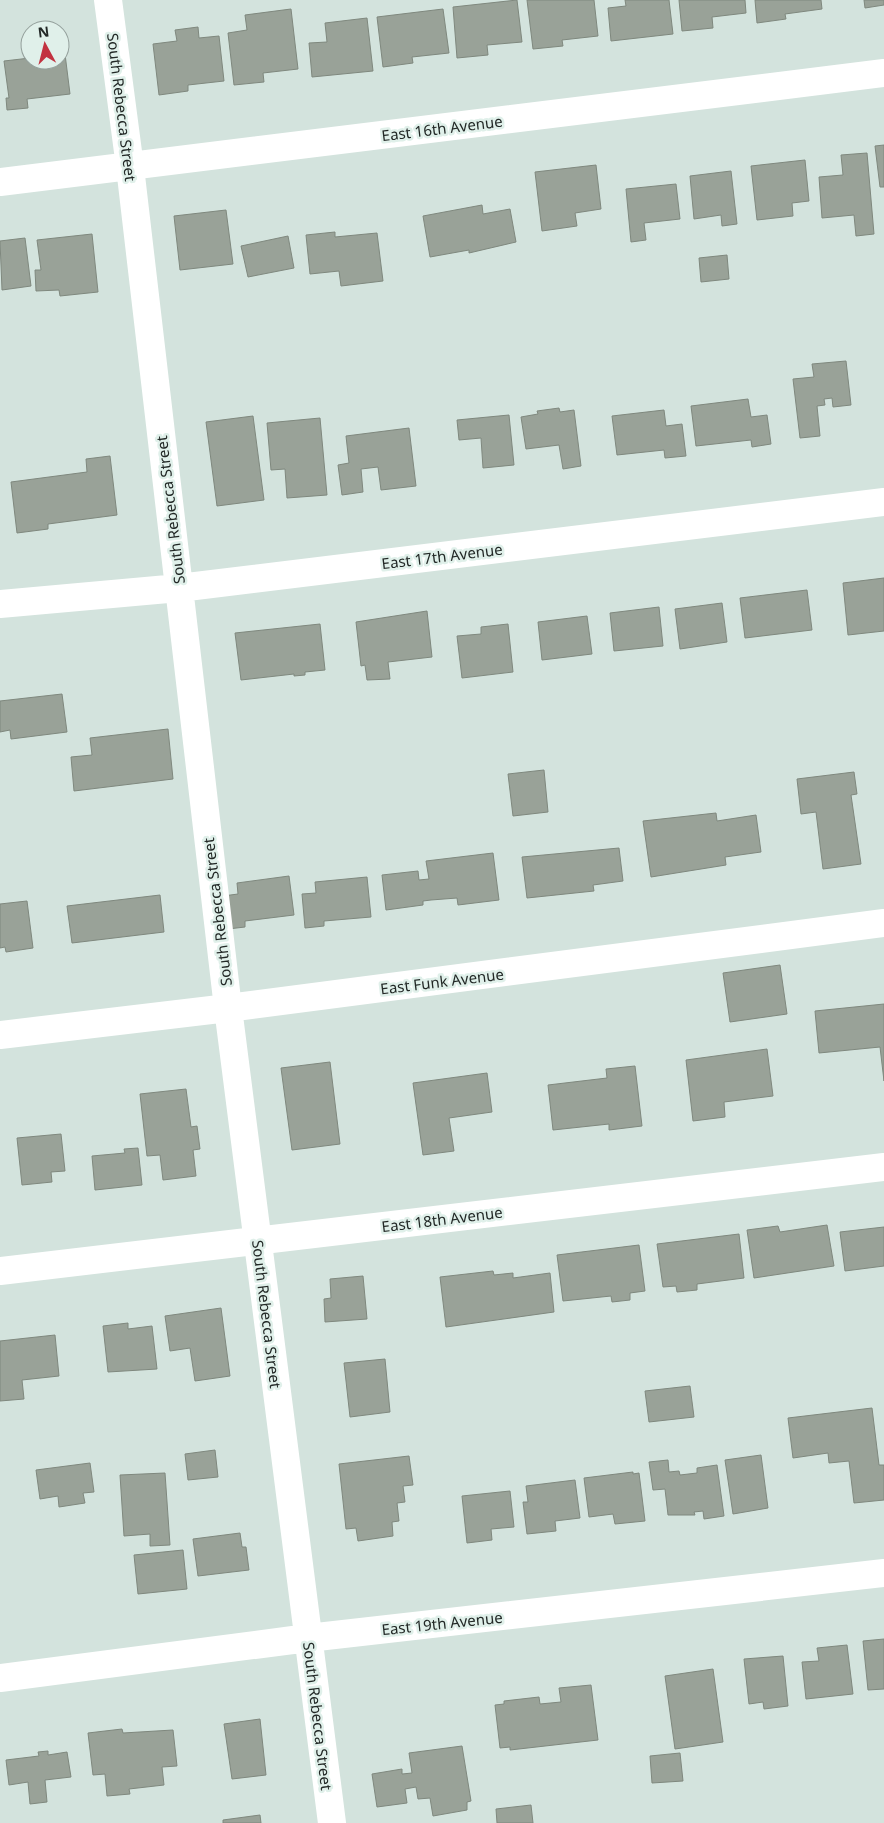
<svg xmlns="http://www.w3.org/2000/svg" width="884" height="1823" viewBox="0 0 884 1823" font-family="'Noto Sans',sans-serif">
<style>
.building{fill:#99a298;stroke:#7f887e}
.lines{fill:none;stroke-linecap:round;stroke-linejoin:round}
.minor{stroke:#fff;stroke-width:28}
.labels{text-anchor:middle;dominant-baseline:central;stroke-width:5;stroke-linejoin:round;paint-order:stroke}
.street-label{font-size:15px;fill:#222826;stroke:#e0f0ea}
</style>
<rect width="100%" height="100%" fill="#d3e3dd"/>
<path class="building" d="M517 0 522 42 487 45 488 55 457 58 453 7Z
M527 0H594L598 36 562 40 563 46 533 49Z
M625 0H669L673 34 611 41 608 8 626 6Z
M679 0H745L746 13 712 17 713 28 682 31Z
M755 0H821L822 9 785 14 786 19 757 23Z
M864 0H884V5L865 8Z
M291 9 298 69 263 73 264 82 234 85 228 33 247 30 245 15Z
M443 9 449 53 412 57 413 63 383 67 377 17Z
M367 18 373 71 312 77 309 43 327 42 325 23Z
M198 27 199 38 219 36 224 81 188 85V91L159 95 153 44 177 41 175 30Z
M65 54 70 94 27 99 28 108 7 110 6 98H9L4 61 30 58V60H60V55Z
M884 145V187H880L875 146Z
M867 153 874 234 856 236 854 215 822 218 819 177 843 175 841 155Z
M805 160 809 201 792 203 793 216 757 220 751 166Z
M596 165 601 209 575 213 577 226 542 231 535 172Z
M731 171 737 224 722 226 721 215 694 219 690 176Z
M676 184 680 219 644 223 646 240 631 242 626 189Z
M482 205 483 214 510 209 516 242 469 253V250L430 257 423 216Z
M226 210 233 264 180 270 174 216Z
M335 232V237L377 233 383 281 341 286 339 271 310 274 306 235Z
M92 234 98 292 60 296 59 290 36 291 35 270H41L37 240Z
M288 236 294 268 248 277 241 246Z
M25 238 31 286 2 290 0 241Z
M727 255 729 279 701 282 699 258Z
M846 361 851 405 833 407 832 398 824 399 825 405 817 406 820 436 800 438 793 379 814 377 812 364Z
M748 399 751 417 767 415 771 444 752 447 751 440 696 446 691 406Z
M559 408 560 412 574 410 581 466 563 469 559 445 526 449 521 417 538 414 537 411Z
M664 410 666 426 682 424 686 456 665 458 664 450 617 455 612 416Z
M509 415 514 465 483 468 481 438 459 440 457 420Z
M253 416 264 500 217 506 206 422Z
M320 418 327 495 287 498 285 469 271 470 267 423Z
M409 428 416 486 381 490 378 467 361 469 363 492 342 495 338 465 349 463 346 436Z
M110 456 117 515 48 524V529L17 533 11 482 87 472 86 459Z
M884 578V631L848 635 843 583Z
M807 590 812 630 745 638 740 598Z
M722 603 727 642 680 649 675 609Z
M659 607 663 646 614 651 610 613Z
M427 611 432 657 388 662 390 679 367 680 365 665 361 666 356 622Z
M587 616 592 654 542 660 538 622Z
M320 624 325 670 305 672V675L294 676V674L241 680 235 633Z
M508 624 513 672 462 678 457 636 481 634V627Z
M62 694 67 732 11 739 10 730 0 732V701Z
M168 729 173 779 74 791 71 757 92 755 90 738Z
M544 770 548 812 513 816 508 774Z
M854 772 857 794 851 795 861 864 823 869 816 812 801 814 797 779Z
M716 813 717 821 756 815 761 852 725 857 726 865 651 877 643 821Z
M619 848 623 881 593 885 594 891 527 898 522 857Z
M493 853 499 900 458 905 457 898 431 900 423 901V905L386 910 382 875 418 871 419 880 429 879 426 861Z
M289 876 294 915 245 921V927L228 929 223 896 238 894 237 883Z
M367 877 371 917 324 921V926L305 928 302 894 316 893 315 882Z
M160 895 164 932 72 943 67 906Z
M27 901 33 948 6 952 5 947 0 948V904Z
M780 965 787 1014 730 1022 723 973Z
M884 1004V1081L880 1047 819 1053 815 1011Z
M767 1049 773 1096 724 1102 725 1117 693 1121 686 1060Z
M330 1062 340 1144 292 1150 281 1068Z
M635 1066 642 1126 609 1130V1124L553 1130 548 1085 607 1078 606 1069Z
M487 1073 492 1112 449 1118 454 1151 423 1155 413 1083Z
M186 1089 191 1127 197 1126 200 1149 193 1150 196 1176 163 1180 160 1155 147 1156 140 1094Z
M61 1134 65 1171 51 1172 52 1182 22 1185 17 1138Z
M138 1148 142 1185 95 1190 92 1156 125 1153 124 1149Z
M827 1225 834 1266 754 1278 747 1230 778 1226 780 1232Z
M884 1227V1266L845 1271 840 1232Z
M739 1234 744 1278 697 1284V1290L677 1292 676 1286 663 1287 657 1244Z
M639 1245 645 1291 630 1293V1300L612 1302 611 1296 563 1301 557 1255Z
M493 1271 494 1275 513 1273V1278L550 1273 554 1312 446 1327 440 1277Z
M363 1276 367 1319 325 1322 324 1299 331 1298 330 1279Z
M221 1308 230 1376 195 1381 190 1348 170 1351 165 1316Z
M128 1323V1329L152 1326 157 1369 108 1372 103 1326Z
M55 1335 59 1376 22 1380 24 1399 0 1401V1341Z
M385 1359 390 1412 350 1417 344 1363Z
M690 1386 694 1417 649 1422 645 1391Z
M872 1408 879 1465H884V1500L854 1503 849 1461 829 1463 828 1453 793 1458 788 1418Z
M215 1450 218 1477 188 1480 185 1454Z
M761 1455 768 1508 733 1514 725 1460Z
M409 1456 413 1485 403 1486 405 1502 397 1503 399 1521 392 1522 393 1536 358 1541 356 1528 346 1529 339 1464Z
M668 1460 669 1472 679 1471 680 1475 697 1473V1468L717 1465 724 1516 704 1519 703 1511 694 1512 695 1515H668L665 1489 653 1490 649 1462Z
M90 1463 94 1492 83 1493 85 1503 59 1507 58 1496 40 1499 36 1470Z
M633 1472V1474L639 1473 645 1521 615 1524 613 1514 589 1517 584 1478Z
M165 1473 170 1545 150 1546V1534L124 1536 120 1475Z
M575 1480 580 1518 555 1521 556 1531 527 1534 523 1502H528L526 1486Z
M510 1491 514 1527 491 1529 492 1540 467 1543 462 1496Z
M240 1533 242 1547H246L249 1570 198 1576 193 1539Z
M183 1550 187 1589 138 1594 134 1555Z
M884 1639V1689L868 1690 863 1641Z
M847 1645 853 1694 806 1699 802 1662 819 1661 817 1648Z
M783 1656 788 1706 764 1709 763 1702 749 1704 744 1659Z
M713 1669 723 1742 675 1749 665 1676Z
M591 1685 598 1740 510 1750V1747L500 1748 495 1705 504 1704V1701L539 1697 540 1704 561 1702 559 1688Z
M260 1719 266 1775 232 1779 224 1724Z
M122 1729 123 1733 173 1730 177 1766 162 1767 164 1785 129 1789 130 1794 107 1796 105 1774 93 1775 88 1733Z
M462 1746 471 1801 467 1802V1810L433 1816 430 1798 418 1799 416 1787 405 1789 407 1803 377 1807 372 1774 402 1769V1774L412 1773 409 1753Z
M48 1751V1755L67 1752 71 1777 45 1780 47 1802 30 1804 28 1782 9 1785 6 1760 39 1756 38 1752Z
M680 1753 683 1781 652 1783 650 1756Z
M531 1805 533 1823H497L496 1809Z
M260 1815 261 1823H223V1820Z"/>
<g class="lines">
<path class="minor" d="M108 0 130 167 228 1008 332 1823
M0 182 884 73
M0 604 179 588 884 502
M0 1035 228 1008 884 923
M0 1271 884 1167
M0 1678 308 1638 884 1573"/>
</g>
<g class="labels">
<g class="street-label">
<text transform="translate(122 107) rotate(83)">South Rebecca Street</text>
<text transform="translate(442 128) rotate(-7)">East 16th Avenue</text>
<text transform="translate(170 510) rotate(-97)">South Rebecca Street</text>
<text transform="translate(442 556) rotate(-7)">East 17th Avenue</text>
<text transform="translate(217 912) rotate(-97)">South Rebecca Street</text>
<text transform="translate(442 981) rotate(-7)">East Funk Avenue</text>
<text transform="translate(442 1219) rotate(-7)">East 18th Avenue</text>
<text transform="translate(267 1314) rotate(83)">South Rebecca Street</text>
<text transform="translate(442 1623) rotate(-6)">East 19th Avenue</text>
<text transform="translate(318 1716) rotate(83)">South Rebecca Street</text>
</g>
</g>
<g transform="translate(45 45) rotate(353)"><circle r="24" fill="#e0f0ea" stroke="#94a09c"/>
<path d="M0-4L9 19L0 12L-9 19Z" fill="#c23240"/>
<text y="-8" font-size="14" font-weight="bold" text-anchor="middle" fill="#222826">N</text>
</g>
</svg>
